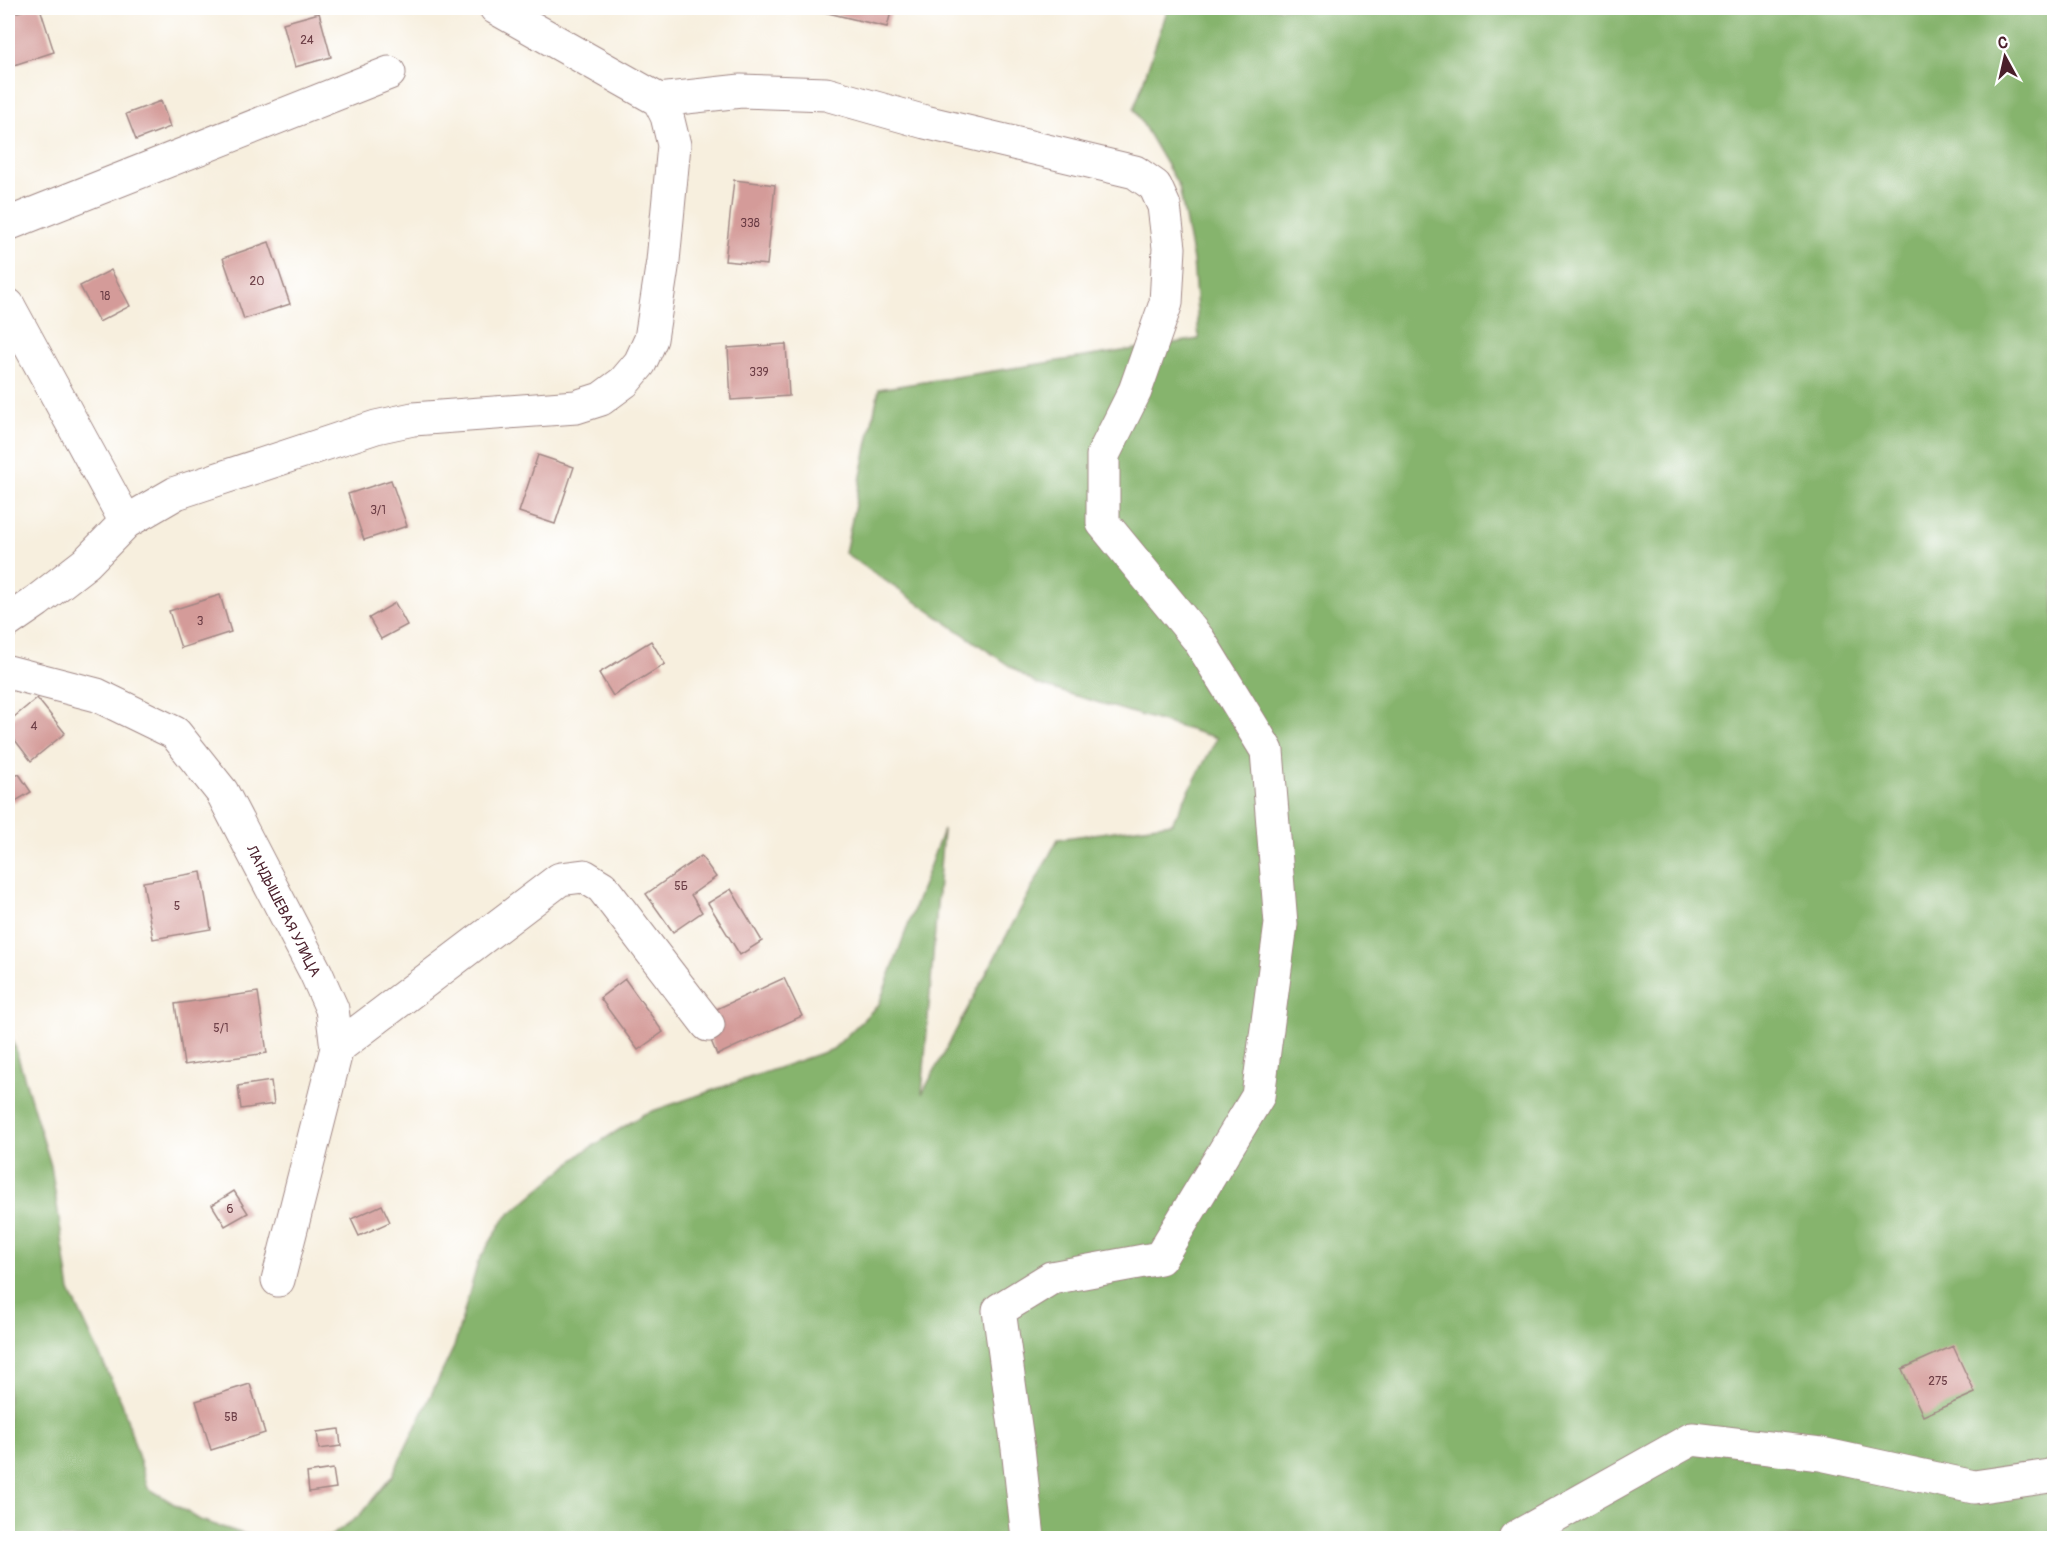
<svg xmlns="http://www.w3.org/2000/svg" width="2062" height="1546" viewBox="0 0 2062 1546" font-family="Pangolin,sans-serif">
<style>
.forest{fill:#86b46d;stroke:#686a4c;stroke-width:1.5}
.building{fill:#d49b99}
.lines{fill:none;stroke-linecap:round;stroke-linejoin:round}
.minor-casing{stroke:#a08784;stroke-width:35}
.minor{stroke:#fff;stroke-width:33}
.labels{text-anchor:middle;dominant-baseline:central;stroke-width:4.5;stroke-linejoin:round;paint-order:stroke}
.number-label{font-size:12px;fill:#6c3e46}
.street-label{font-size:15px;fill:#4a1f2b;stroke:#fff}
</style>
<rect width="100%" height="100%" fill="#fff"/>
<filter id="ink" filterUnits="userSpaceOnUse"><feTurbulence type="fractalNoise" baseFrequency=".0167" numOctaves="2"/><feDisplacementMap in="SourceGraphic" scale="12" xChannelSelector="R" yChannelSelector="G"/><feConvolveMatrix kernelMatrix="1 2 1 2 8 2 1 2 1" color-interpolation-filters="sRGB"/></filter>
<filter id="wash" filterUnits="userSpaceOnUse"><feTurbulence type="fractalNoise" baseFrequency=".008" numOctaves="4" result="noise"/><feDisplacementMap in="SourceGraphic" scale="24" xChannelSelector="R" yChannelSelector="G"/><feGaussianBlur stdDeviation="1.35" result="paint"/><feColorMatrix in="noise" values="0 0 0 0 0 0 0 0 0 0 0 0 0 0 0 0 0 1.4 0 .05"/><feComposite in="paint" operator="in"/></filter>
<g filter="url(#wash)">
<rect width="100%" height="100%" fill="#f7efde"/>
<path class="forest" d="M1168 8H2054V1538H8V1035L15 1047 51 1166 70 1291 122 1403 148 1488 200 1520 253 1537H329L359 1516 392 1476 454 1347 478 1262 504 1219 582 1153 644 1114 833 1049 879 1004 943 830 922 1094 1058 839 1172 823 1217 738 1036 684 845 553 879 389 1199 339 1193 260 1179 186 1134 109Z"/>
<g id="blocks">
<path class="building" d="M32 8H40L54 52 8 67V15Z
M807 8H892L887 27Z
M319 13 331 57 295 67 283 23Z
M161 101 170 127 136 140 126 114Z
M734 180 775 185 767 265 725 261Z
M269 242 290 304 244 319 223 258Z
M111 270 130 306 99 322 80 286Z
M786 344 789 396 731 400 728 348Z
M538 455 574 467 555 524 519 512Z
M391 480 407 526 364 540 348 494Z
M220 595 231 632 181 648 169 611Z
M395 603 407 625 381 639 369 618Z
M651 641 665 664 613 696 599 673Z
M37 698 65 733 31 761 8 731V722Z
M19 774 31 792 14 802 8 793V780Z
M701 856 716 877 691 895 702 912 673 932 646 894Z
M201 872 211 929 153 939 143 882Z
M731 889 762 941 740 955 708 903Z
M784 978 802 1016 717 1055 710 1038 708 1013Z
M625 979 663 1032 638 1050 600 998Z
M258 992 267 1053 184 1065 175 1004Z
M271 1081 274 1104 241 1109 238 1086Z
M234 1191 248 1213 225 1226 212 1205Z
M382 1205 390 1222 359 1236 351 1219Z
M1953 1346 1975 1393 1923 1416 1902 1369Z
M250 1384 265 1433 211 1450 196 1401Z
M339 1429 341 1446 319 1449 317 1432Z
M333 1469 336 1488 309 1492 307 1473Z"/>
</g>
</g>
<g filter="url(#ink)">
<use href="#blocks" fill-opacity="0" stroke="#a08784" stroke-width="1.5"/>
<g class="lines">
<defs>
<path id="minor" d="M659 100 741 91 826 94 925 122 1135 172 1155 186 1164 206 1169 248 1166 303 1135 391 1103 455V523L1199 640 1267 751 1281 924 1258 1096 1160 1258 1051 1278 999 1310 1018 1448 1028 1538
M8 224 389 73
M8 305 126 522
M8 621 37 601 86 563 126 522 176 493 376 427 413 419 576 407 601 399 624 382 640 363 651 339 663 261 674 145 667 116 659 100 496 8
M8 672 97 695 175 733 222 792 316 973 332 1009 337 1048 278 1280
M337 1048 560 879 584 876 602 887 708 1025
M1515 1538 1692 1439 1821 1454 1974 1487 2050 1476 2054 1474"/>
</defs>
<use href="#minor" class="minor-casing"/>
<use href="#minor" class="minor"/>
</g>
</g>
<g class="labels">
<g class="number-label">
<text x="307" y="40">24</text>
<text x="750" y="223">338</text>
<text x="257" y="281">20</text>
<text x="105" y="296">18</text>
<text x="759" y="372">339</text>
<text x="378" y="510">3/1</text>
<text x="200" y="621">3</text>
<text x="34" y="726">4</text>
<text x="681" y="886">5Б</text>
<text x="177" y="906">5</text>
<text x="221" y="1028">5/1</text>
<text x="230" y="1209">6</text>
<text x="1938" y="1381">275</text>
<text x="231" y="1417">5В</text>
</g>
<g class="street-label">
<text transform="translate(283 911) rotate(63)">ЛАНДЫШЕВАЯ УЛИЦА</text>
</g>
</g>
<rect width="2062" height="1546" fill="none" stroke="#fff" stroke-width="30"/>
<g transform="translate(2005 57) rotate(352)" stroke="#ffffff" stroke-width="4.5" paint-order="stroke">
<path d="M0-4.5L10 22L0 15L-10 22Z" fill="#4a1f2b"/>
<text y="-9" font-size="16" font-weight="bold" text-anchor="middle" fill="#4a1f2b">С</text>
</g>
</svg>
